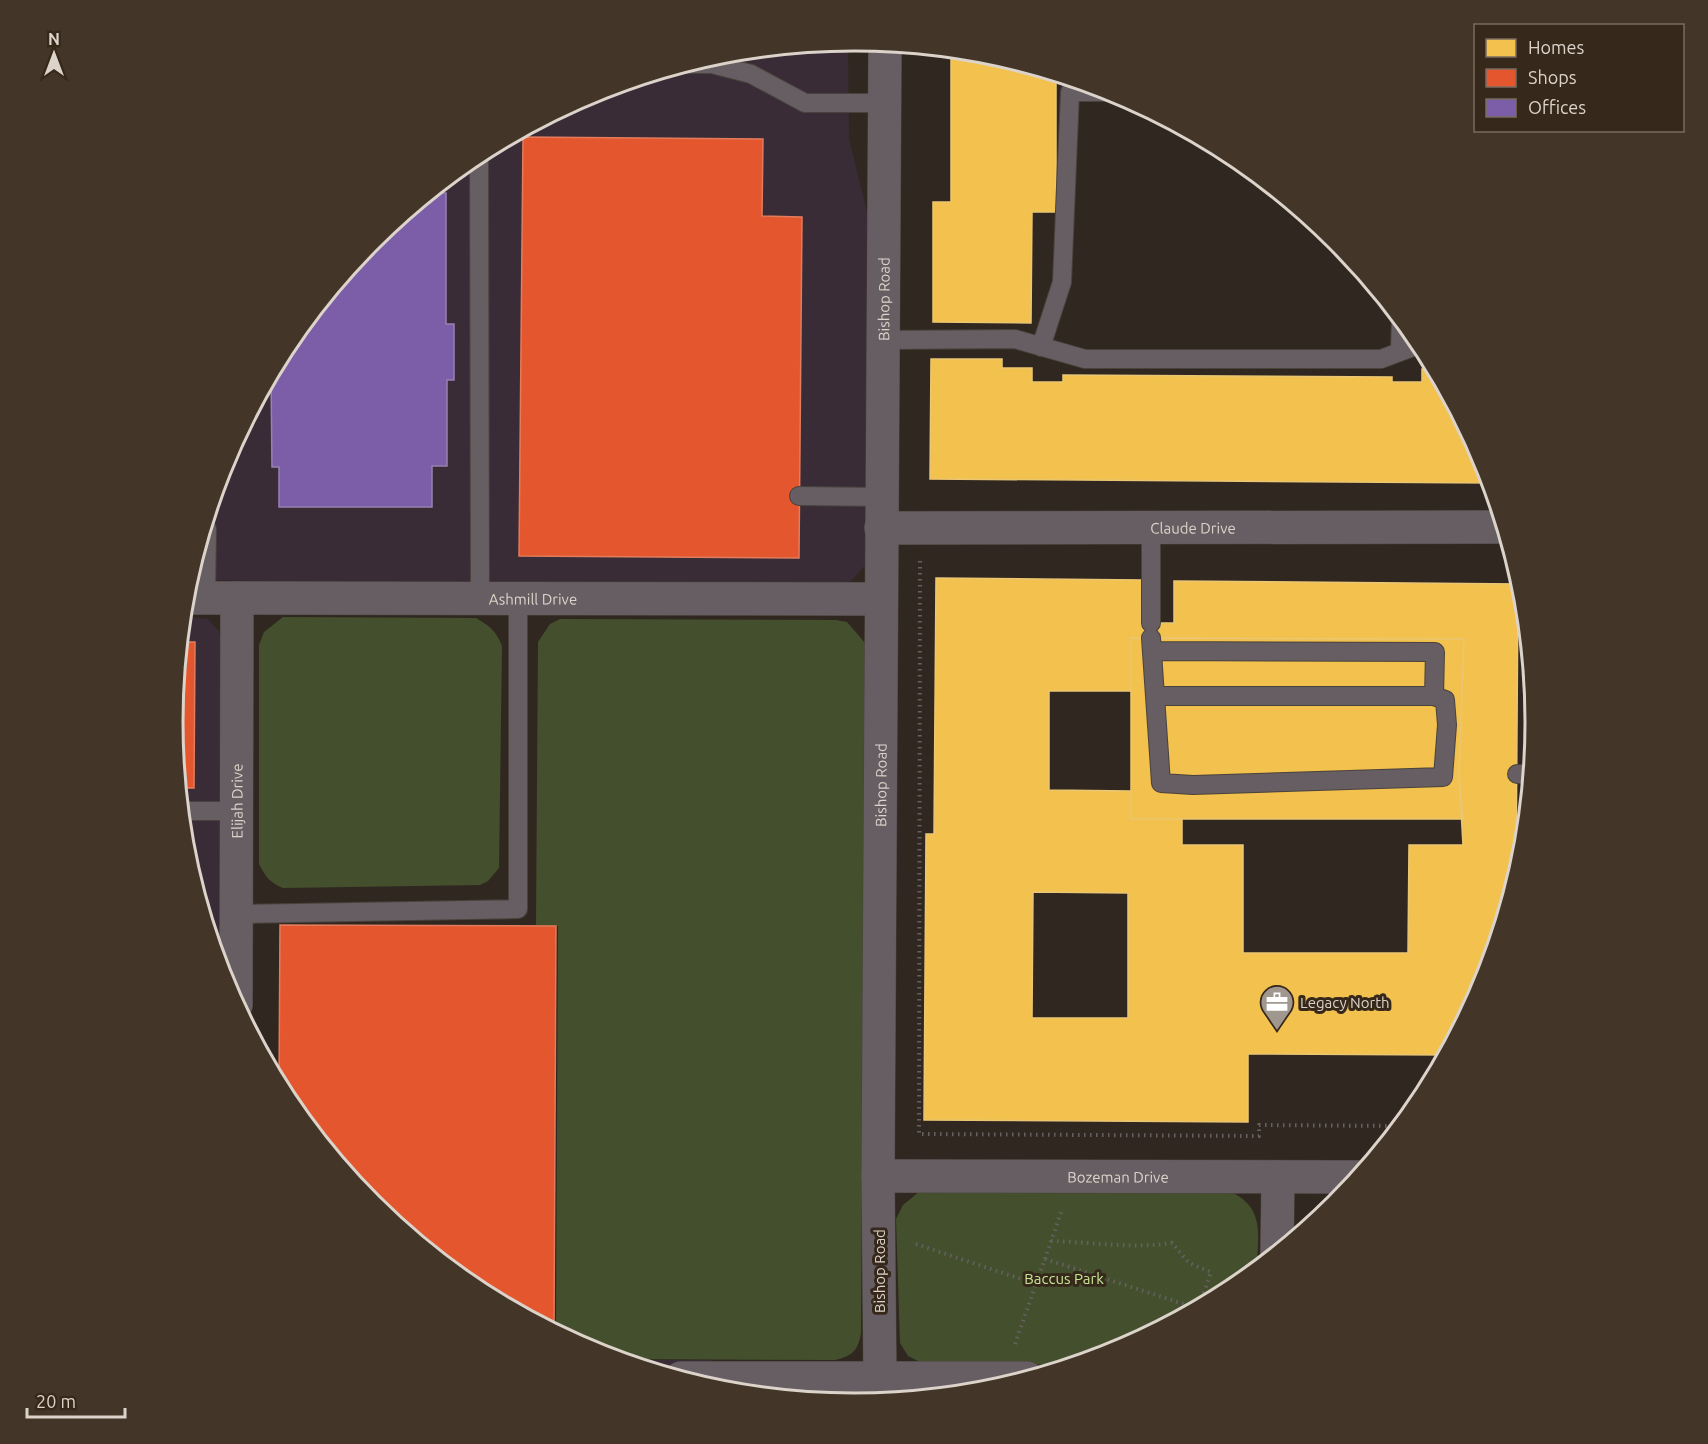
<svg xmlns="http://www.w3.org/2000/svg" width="1708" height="1444" viewBox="0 0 1708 1444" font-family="Ubuntu,sans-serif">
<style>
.commercial{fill:#3a2c37}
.green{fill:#44502d}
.homes{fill:#f2c14e;stroke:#ebc673;stroke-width:1.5;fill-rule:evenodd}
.shops{fill:#e4572e;stroke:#e27c5d;stroke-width:1.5}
.offices{fill:#7b5ea7;stroke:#9881b2;stroke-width:1.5}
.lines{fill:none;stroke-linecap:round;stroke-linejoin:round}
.service-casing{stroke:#4a433d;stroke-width:20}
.minor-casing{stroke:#4a433d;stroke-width:34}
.path{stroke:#666061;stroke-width:4;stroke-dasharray:1.5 4.5;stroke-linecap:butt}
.service{stroke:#665e62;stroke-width:18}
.minor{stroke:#665e62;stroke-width:33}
.labels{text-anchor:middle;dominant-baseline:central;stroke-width:6;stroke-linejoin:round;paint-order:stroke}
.street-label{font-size:15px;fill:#dcd3ca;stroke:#36281a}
.poi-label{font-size:15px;fill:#dcd3ca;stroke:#36281a;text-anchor:start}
.park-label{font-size:15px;fill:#c6e794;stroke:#36281a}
.rim{fill:none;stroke:#dcd3ca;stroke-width:3}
</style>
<rect width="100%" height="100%" fill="#302820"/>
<path class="commercial" d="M848 41 849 139 869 220 865 565 854 578 843 587 188 580 225 461 288 343 372 240 476 155 594 92 721 54Z
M183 616 208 619 218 630 223 643 221 970 186 855 173 722Z
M619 1360H712L711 1387Z"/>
<path class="green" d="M283 617 476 618C490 626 496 631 502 646L499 868 488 881 480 885 283 888C270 883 265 876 259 864V645L264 632Z
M560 619 836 620 847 622 865 643 861 1333C858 1351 852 1356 835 1360L619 1359 593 1351 556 1332 558 926 536 925 538 642 550 624Z
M920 1191 1233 1193C1266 1210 1257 1237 1257 1269 1224 1296 1116 1360 1075 1363 1024 1367 971 1362 920 1362L908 1356 900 1343 896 1219 903 1205Z"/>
<path class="homes" d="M951 50 987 54 1056 75V212H1032L1031 323 933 322V202H951Z
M931 359H1002V368H1032V382H1063V375L1392 377V382H1422V369H1434L1484 462 1490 483 930 479Z
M936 578 1142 580 1141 623H1174V581L1518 584 1516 876 1483 983 1445 1055 1248 1054V1122L924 1120 926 834H934ZM1131 638 1464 639 1459 774 1463 845H1409L1408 953H1243V845H1182V819H1131V791L1049 790V691H1131ZM1033 892 1128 893V1018H1032Z
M1131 638 1464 639 1459 774 1463 819H1131Z"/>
<path class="shops" d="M523 137 763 139 762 216 802 217 799 558 519 556Z
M180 642H195L194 788H179L173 722Z
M280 925 556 926 554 1330 475 1288 372 1204 287 1100 279 1085Z"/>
<path class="offices" d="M435 188V193H446V324H454V380H447V466H432V507H279V467H272L271 374 288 343 372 240Z"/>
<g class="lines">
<defs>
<path id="service" d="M688 64H712L751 74 805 103H885
M479 153 480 598
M884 340 1015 339 1085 359H1381L1421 344
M1041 347 1062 282 1070 92H1115
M1400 351 1401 319
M799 496 881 497
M1151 527V623
M204 529H207L206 598
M1151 638 1161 783 1193 785 1443 777 1447 725 1445 700 1434 696H1155
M1152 651 1435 652 1434 696
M1517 774H1530
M181 811H237
M238 914 518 909V598"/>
<g id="minor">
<path id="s1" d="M881 528 1504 527"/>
<path id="s2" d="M185 598 881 599"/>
<path id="s3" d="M236 1005 237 598"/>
<path id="s4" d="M878 1176 1358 1177"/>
<path d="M1277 1252 1278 1177"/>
<path d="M681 1378H1027"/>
<path id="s5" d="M880 1379 878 1176 885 44"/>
</g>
</defs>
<use href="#service" class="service-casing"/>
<use href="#minor" class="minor-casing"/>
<path class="path" d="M920 561 919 1134 1259 1136V1125L1400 1126
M1526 750 1527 633
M1526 822V799
M1051 1241C1092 1242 1132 1249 1172 1243L1189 1263 1211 1272 1199 1307
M916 1244 1036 1284
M1045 1259 1196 1308
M1015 1344 1062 1210"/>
<use href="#service" class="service"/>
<use href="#minor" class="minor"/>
</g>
<defs>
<symbol id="office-pin" viewBox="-11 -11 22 30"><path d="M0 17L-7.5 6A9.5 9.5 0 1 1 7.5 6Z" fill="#a0978e" stroke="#36281a"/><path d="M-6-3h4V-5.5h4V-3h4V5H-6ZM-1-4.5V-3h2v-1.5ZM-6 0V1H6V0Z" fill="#fff"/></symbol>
</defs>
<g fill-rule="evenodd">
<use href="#office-pin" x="1258" y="983" width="38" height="52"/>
</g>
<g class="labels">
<g class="street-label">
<text stroke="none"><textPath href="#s5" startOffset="1080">Bishop Road</textPath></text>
<text stroke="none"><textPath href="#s1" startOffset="312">Claude Drive</textPath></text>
<text stroke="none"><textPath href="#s2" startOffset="348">Ashmill Drive</textPath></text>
<text stroke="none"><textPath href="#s5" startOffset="594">Bishop Road</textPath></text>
<text stroke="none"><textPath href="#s3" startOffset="204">Elijah Drive</textPath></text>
<text stroke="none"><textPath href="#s4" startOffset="240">Bozeman Drive</textPath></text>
<text transform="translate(879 1271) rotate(-90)">Bishop Road</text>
</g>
<g class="poi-label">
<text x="1300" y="1002">Legacy North</text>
</g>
<g class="park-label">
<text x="1064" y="1278">Baccus Park</text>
</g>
</g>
<path d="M0 0H1708V1444H0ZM183 722a671 671 0 1 1 1342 0a671 671 0 1 1-1342 0Z" fill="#433628" fill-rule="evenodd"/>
<path class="rim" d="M183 722a671 671 0 1 1 1342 0a671 671 0 1 1-1342 0Z"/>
<rect x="1474" y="24" width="210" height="108" fill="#36281a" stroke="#786c60" stroke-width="1.5"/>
<rect x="1486" y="39" width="30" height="18" fill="#f2c14e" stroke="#786c60" stroke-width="1.5"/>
<text x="1528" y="54" font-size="18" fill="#dcd3ca">Homes</text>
<rect x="1486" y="69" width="30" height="18" fill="#e4572e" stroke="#786c60" stroke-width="1.5"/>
<text x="1528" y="84" font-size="18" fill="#dcd3ca">Shops</text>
<rect x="1486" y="99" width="30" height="18" fill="#7b5ea7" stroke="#786c60" stroke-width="1.5"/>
<text x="1528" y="114" font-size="18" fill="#dcd3ca">Offices</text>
<g transform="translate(54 54)" stroke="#36281a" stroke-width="4.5" paint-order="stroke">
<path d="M0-4.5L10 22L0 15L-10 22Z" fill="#dcd3ca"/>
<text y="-9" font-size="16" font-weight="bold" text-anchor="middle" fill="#dcd3ca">N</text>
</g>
<path d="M27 1408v9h98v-9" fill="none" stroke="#dcd3ca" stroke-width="3"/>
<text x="36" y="1408" font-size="18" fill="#dcd3ca" stroke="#36281a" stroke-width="4.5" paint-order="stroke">20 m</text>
</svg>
